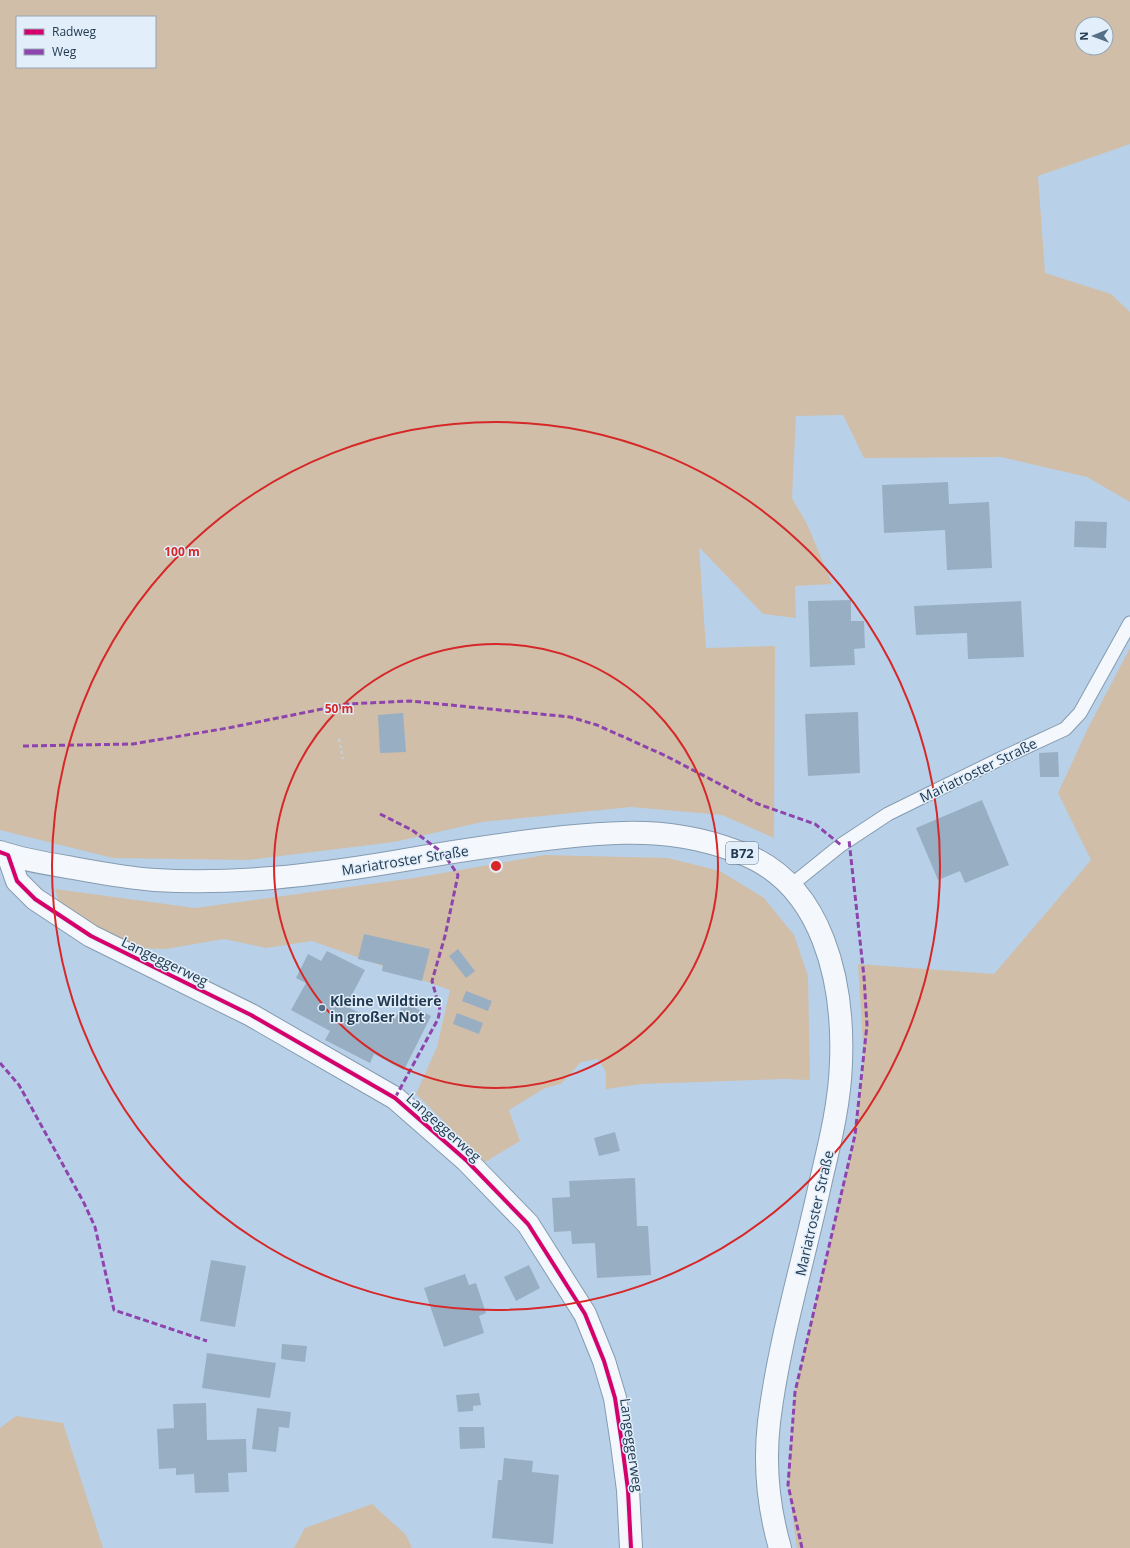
<svg xmlns="http://www.w3.org/2000/svg" width="1130" height="1548" viewBox="0 0 1130 1548" font-family="'Open Sans',sans-serif">
<style>
.green{fill:#d0bea9;fill-rule:evenodd}
.building{fill:#98aec3}
.lines{fill:none;stroke-linecap:round;stroke-linejoin:round}
.lane-casing{stroke:#859bb0;stroke-width:15}
.street-casing{stroke:#859bb0;stroke-width:24}
.primary-casing{stroke:#859bb0;stroke-width:24}
.path{stroke:#c6ced5;stroke-width:2.5;stroke-dasharray:3 3;stroke-linecap:butt}
.lane{stroke:#f4f8fc;stroke-width:13}
.street{stroke:#f4f8fc;stroke-width:22}
.primary{stroke:#f4f8fc;stroke-width:22}
.quiet{stroke:#8e44ad;stroke-width:3;stroke-dasharray:6 3;stroke-linecap:butt}
.cycleway-casing{stroke:#e2eef9;stroke-width:6}
.cycleway{stroke:#d6006c;stroke-width:4}
.ring{fill:none;stroke:#d62828;stroke-width:2}
.poi-dot{fill:#577087;stroke:#e2eef9;stroke-width:1.5}
.labels{text-anchor:middle;dominant-baseline:central;stroke-width:3;stroke-linejoin:round;paint-order:stroke}
.shield{fill:#e2eef9;stroke:#5c7184;stroke-width:1}
.shield-label{font-size:13px;font-weight:bold;fill:#233b52}
.street-label{font-size:14px;fill:#233b52;stroke:#e2eef9}
.poi-label{font-size:14px;font-weight:bold;fill:#233b52;stroke:#e2eef9;text-anchor:start}
.centre{fill:#d62828;stroke:#e2eef9;stroke-width:2}
.ring-label{font-size:12px;text-anchor:middle;font-weight:bold;fill:#d62828;stroke:#e2eef9;stroke-width:3;stroke-linejoin:round;paint-order:stroke}
</style>
<rect width="100%" height="100%" fill="#b8d1e9"/>
<path class="green" d="M0 0H1130V144L1038 176 1045 273 1111 294 1130 312V502L1087 477 1001 457 864 458 843 415 796 416 792 498 808 526 832 584 795 586 796 618 763 614 699 547 706 648 775 646 774 838 722 815 631 807 482 822 394 842 248 860 113 858 0 830ZM17 17H155V67H17ZM1082 24H1106V48H1082Z
M1130 648V1548H797L788 1485 795 1392 855 1135 864 1060 858 964 994 974 1091 860 1058 793 1088 728Z
M545 855 668 858 720 871 764 898 794 935 808 976 810 1080 784 1079 642 1084 606 1089V1072L598 1059 581 1062 561 1084 545 1088 509 1110 520 1141 485 1162 416 1094 437 1047 450 990 312 941 266 948 224 939 166 949 130 948 106 935 59 903 55 889 195 908 414 878Z
M16 1416 63 1423 103 1548H0V1428Z
M372 1504 406 1535 412 1548H294L305 1528Z"/>
<path class="building" d="M948 482 949 504 989 502 992 568 947 570 945 530 884 533 882 485Z
M1075 521 1107 522 1106 548 1074 547Z
M851 600V621H864L865 648 854 649 855 665 810 667 808 601Z
M1021 601 1024 657 968 659 967 633 916 635 914 606Z
M858 712 860 773 808 776 805 714Z
M403 713 406 752 380 753 378 715Z
M1058 752 1059 777H1040L1039 753Z
M982 800 1009 865 965 883 960 871 938 880 916 828Z
M364 934 430 949 422 981 382 971 383 965 358 959Z
M458 949 475 971 466 978 449 956Z
M327 951 365 970 346 1006 378 1022 383 1012 395 1019 404 1002 431 1016 404 1070 374 1054 370 1063 325 1040 330 1031 291 1010 306 983 296 978 308 954 321 961Z
M466 991 492 1001 488 1011 462 1001Z
M457 1013 483 1023 479 1034 453 1024Z
M615 1132 620 1151 599 1156 594 1138Z
M635 1178 637 1226H648L651 1275 597 1278 595 1243 572 1244 571 1231 554 1232 552 1198 570 1197 569 1181Z
M211 1260 246 1266 235 1327 200 1321Z
M529 1265 540 1288 516 1301 504 1277Z
M465 1274 469 1285 476 1283 486 1313 479 1316 484 1333 444 1347 424 1288Z
M282 1344 307 1346 305 1362 281 1359Z
M207 1353 276 1363 270 1398 202 1388Z
M479 1393 481 1405 473 1406V1411L458 1412 456 1395Z
M206 1403 207 1440 246 1439 247 1472 228 1473 229 1492 195 1493 194 1474 176 1475V1468L159 1469 157 1429 174 1428 173 1404Z
M257 1408 291 1412 289 1428 279 1427 276 1452 252 1449Z
M459 1427H484L485 1448 460 1449Z
M504 1458 533 1461 532 1472 559 1475 553 1544 492 1538 498 1480H502Z"/>
<g class="lines">
<defs>
<path id="lane" d="M790 886 841 845 888 814 1000 759 1065 729 1080 713 1130 623"/>
<path id="street" d="M8 855 17 881 35 899 91 936 251 1015 395 1098 467 1161 528 1224 585 1314 604 1361 615 1398 622 1444 628 1490 631 1548"/>
<path id="primary" d="M0 852C23 860 49 864 73 868 100 873 127 878 155 880 234 885 315 875 393 862 450 852 507 843 564 837 603 833 644 830 684 837 703 840 723 846 741 853 824 884 844 984 841 1062 840 1102 830 1142 821 1180 804 1260 779 1340 769 1422 764 1465 768 1506 780 1548"/>
</defs>
<use href="#lane" class="lane-casing"/>
<use href="#street" class="street-casing"/>
<use href="#primary" class="primary-casing"/>
<path class="path" d="M339 739 343 759"/>
<use href="#lane" class="lane"/>
<use href="#street" class="street"/>
<use href="#primary" class="primary"/>
<path class="quiet" d="M23 746 133 744 228 728 347 704 410 701 570 717 597 725 666 756 758 804 815 824 841 845
M380 814 412 830 443 853 458 875 445 936 432 981 440 1010 438 1019 395 1098
M0 1063 19 1085 84 1203 95 1227 114 1310 207 1341
M802 1548 788 1485 795 1392 855 1135 867 1025 864 977 849 840"/>
<defs>
<path id="cycleway" d="M0 852 8 855 17 881 35 899 91 936 251 1015 395 1098 467 1161 528 1224 585 1314 604 1361 615 1398 622 1444 628 1490 631 1548"/>
</defs>
<use href="#cycleway" class="cycleway-casing"/>
<use href="#cycleway" class="cycleway"/>
</g>
<g class="ring">
<circle cx="496" cy="866" r="222"/>
<circle cx="496" cy="866" r="444"/>
</g>
<circle class="poi-dot" cx="322" cy="1008" r="4"/>
<g class="labels">
<rect class="shield" x="726" y="842" width="32" height="22" rx="3"/>
<g class="shield-label">
<text x="742" y="853">B72</text>
</g>
<g class="street-label">
<text transform="translate(978 770) rotate(-26)">Mariatroster Straße</text>
<text transform="translate(405 860) rotate(-9)">Mariatroster Straße</text>
<text transform="translate(165 961) rotate(26)">Langeggerweg</text>
<text transform="translate(444 1127) rotate(42)">Langeggerweg</text>
<text transform="translate(814 1213) rotate(-77)">Mariatroster Straße</text>
<text transform="translate(632 1445) rotate(82)">Langeggerweg</text>
</g>
<g class="poi-label">
<text x="330" y="1000">Kleine Wildtiere<tspan x="330" dy="16">in großer Not</tspan></text>
</g>
</g>
<circle cx="496" cy="866" r="6" class="centre"/>
<g class="ring-label">
<text x="182" y="556">100 m</text>
<text x="339" y="713">50 m</text>
</g>
<rect x="16" y="16" width="140" height="52" fill="#e2eef9" stroke="#96a6b6"/>
<rect x="24" y="29" width="20" height="6" fill="#d6006c" stroke="#96a6b6"/>
<text x="52" y="36" font-size="12" fill="#233b52">Radweg</text>
<rect x="24" y="49" width="20" height="6" fill="#8e44ad" stroke="#96a6b6"/>
<text x="52" y="56" font-size="12" fill="#233b52">Weg</text>
<g transform="translate(1094 36) rotate(269)"><circle r="19" fill="#e2eef9" stroke="#96a6b6"/>
<path d="M0-3L7 15L0 10L-7 15Z" fill="#577087"/>
<text y="-6" font-size="11" font-weight="bold" text-anchor="middle" fill="#233b52">N</text>
</g>
</svg>
